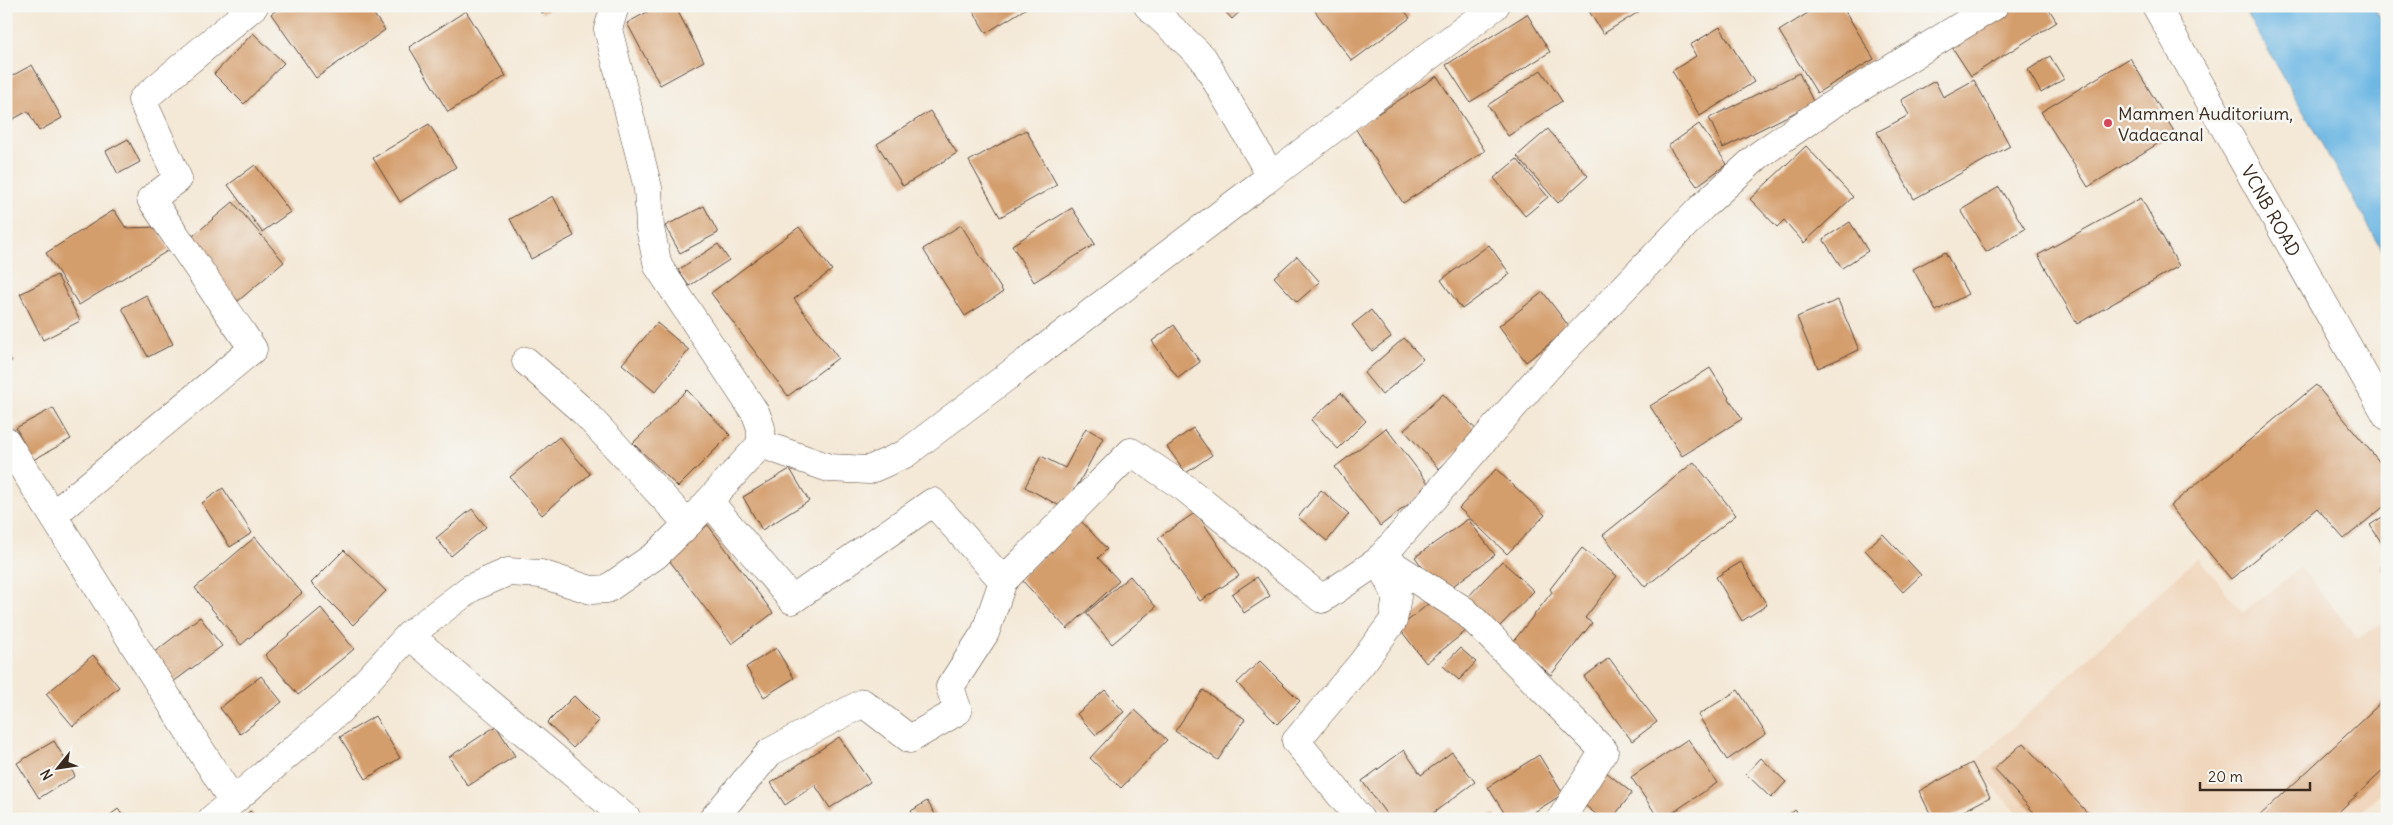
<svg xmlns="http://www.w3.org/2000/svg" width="2393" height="825" viewBox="0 0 2393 825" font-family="Delius,sans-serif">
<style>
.built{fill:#f0d6bc}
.water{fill:#6ab6e3;stroke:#527080}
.building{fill:#d49d6c}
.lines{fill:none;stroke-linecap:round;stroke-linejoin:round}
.street-casing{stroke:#57463a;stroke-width:29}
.secondary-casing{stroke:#57463a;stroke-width:29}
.street{stroke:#fff;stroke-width:28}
.secondary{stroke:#fff;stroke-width:28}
.poi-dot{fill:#d1495b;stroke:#f6f6f2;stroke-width:2}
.labels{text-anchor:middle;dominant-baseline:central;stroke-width:5;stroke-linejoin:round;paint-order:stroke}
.poi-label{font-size:18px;fill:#3b2a1e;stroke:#f6f6f2;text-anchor:start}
.street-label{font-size:18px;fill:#3b2a1e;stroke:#f6f6f2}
</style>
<rect width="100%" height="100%" fill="#f6f6f2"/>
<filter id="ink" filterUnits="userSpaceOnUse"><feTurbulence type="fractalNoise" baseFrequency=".02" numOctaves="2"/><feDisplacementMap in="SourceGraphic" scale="10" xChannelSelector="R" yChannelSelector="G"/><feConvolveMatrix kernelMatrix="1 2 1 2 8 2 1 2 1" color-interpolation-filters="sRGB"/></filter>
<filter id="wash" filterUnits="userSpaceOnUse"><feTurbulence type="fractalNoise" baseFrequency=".0096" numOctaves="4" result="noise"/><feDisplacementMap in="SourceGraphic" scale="20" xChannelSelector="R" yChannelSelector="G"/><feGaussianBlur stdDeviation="1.12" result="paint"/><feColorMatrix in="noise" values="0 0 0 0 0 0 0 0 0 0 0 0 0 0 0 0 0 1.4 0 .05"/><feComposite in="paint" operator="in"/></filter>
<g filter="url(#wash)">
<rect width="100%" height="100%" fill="#f4e8d6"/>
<path class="built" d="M2198 557 2243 613 2301 567 2357 638 2387 622V788L2353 819H2022L1973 764Z"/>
<path class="water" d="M2243 6H2373L2387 29V258Z"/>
<g id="blocks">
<path class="building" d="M282 6H368L385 30 316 78 271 14Z
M538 6H554L542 13Z
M658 6H675L704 61 660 85 627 23Z
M970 6H1030L986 33Z
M1220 6H1246L1232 19Z
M1321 6H1401L1410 18 1352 61 1315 11Z
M1586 6H1648L1603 34Z
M1819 6H1842L1874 59 1817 93 1779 31Z
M2010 6H2047L2057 22 1971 76 1950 44Z
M466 11 506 76 448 112 409 47Z
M1527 14 1550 52 1470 102 1446 65Z
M1720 27 1754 82 1700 116 1672 71 1696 56 1690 45Z
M253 33 284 63 244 104 214 74Z
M2050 56 2064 79 2041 93 2028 70Z
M2130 58 2175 133 2088 187 2041 112Z
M32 65 62 118 39 131 28 111 6 123V79Z
M1541 70 1562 101 1508 136 1488 105Z
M1799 73 1814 103 1723 148 1709 118Z
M1437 76 1485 151 1403 203 1355 128Z
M1974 80 2010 146 1914 199 1877 132 1909 115 1901 100 1935 81 1943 97Z
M930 111 957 153 903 186 877 144Z
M429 124 456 167 400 202 373 158Z
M1699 124 1727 164 1697 186 1668 146Z
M1548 129 1588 176 1558 203 1517 156Z
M1026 130 1057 185 1000 217 969 161Z
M128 139 140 162 118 174 106 151Z
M1806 146 1853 197 1804 243 1784 220 1777 227 1750 199Z
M1517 159 1548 197 1525 216 1494 178Z
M255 165 290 212 262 232 228 185Z
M1999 187 2025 229 1986 252 1961 210Z
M553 196 574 236 531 259 510 219Z
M2141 198 2179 266 2077 324 2038 255Z
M233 202 284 262 238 301 187 241Z
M704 206 718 233 680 253 665 226Z
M1072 208 1095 244 1034 282 1012 245Z
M114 210 126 228 157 227 169 250 79 305 46 253Z
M1850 222 1868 251 1842 268 1823 239Z
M961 225 1003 292 965 316 923 249Z
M799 227 832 270 794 299 838 358 788 396 711 293Z
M718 244 729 260 689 286 678 270Z
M1489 245 1510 274 1462 309 1441 280Z
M1945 252 1968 294 1936 311 1913 269Z
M1297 256 1320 282 1297 302 1274 277Z
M57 275 80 321 43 340 20 294Z
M1543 292 1570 328 1526 362 1499 326Z
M146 295 173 344 148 357 122 308Z
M1838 300 1859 350 1818 368 1797 317Z
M1371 310 1391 337 1372 351 1352 325Z
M657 323 689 350 655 392 622 364Z
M1174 325 1200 362 1178 378 1152 341Z
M1404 338 1423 359 1382 395 1364 373Z
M6 350 12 361 6 364Z
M1710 368 1742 419 1682 456 1650 406Z
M2316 385 2387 471V504L2344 539 2317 508 2231 579 2170 506Z
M687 390 730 435 678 487 633 443Z
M1341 393 1366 421 1338 449 1311 420Z
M1443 394 1479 433 1439 469 1404 430Z
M53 408 71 439 33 460 16 428Z
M1086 428 1103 438 1074 492 1069 511 1025 487 1041 456 1065 468Z
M1193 428 1212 455 1186 473 1167 447Z
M1386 428 1431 487 1380 526 1335 467Z
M559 437 590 474 542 515 510 477Z
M1694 462 1736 515 1645 587 1603 535Z
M790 469 809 501 762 530 743 497Z
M1496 469 1545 515 1507 554 1459 508Z
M223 488 252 533 230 547 202 503Z
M1321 490 1349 514 1327 541 1298 517Z
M472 509 486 527 451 556 436 538Z
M1196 512 1239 576 1200 601 1158 538Z
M2387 514V551L2370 525Z
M1468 519 1495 555 1442 594 1415 557Z
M1081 521 1107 549 1098 558 1119 581 1067 629 1020 578Z
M708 525 773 613 732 644 666 556Z
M1883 534 1921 575 1903 592 1865 550Z
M255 537 302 593 241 645 195 588Z
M1582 548 1617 576 1585 618 1592 623 1551 675 1512 643 1552 592 1550 589Z
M344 550 386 591 353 625 311 583Z
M1502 561 1534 591 1497 629 1466 599Z
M1741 562 1767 605 1742 621 1716 577Z
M2387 563V576L2381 566Z
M1130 576 1156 607 1112 644 1086 613Z
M1257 577 1270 596 1244 613 1232 594Z
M1438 596 1466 631 1426 663 1399 628Z
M321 608 354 649 298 695 265 655Z
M200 617 222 646 169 685 148 657Z
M776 648 794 678 764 697 746 667Z
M1460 648 1476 662 1459 680 1443 666Z
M93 655 119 687 73 726 46 694Z
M1609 658 1657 722 1632 741 1584 677Z
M1260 661 1300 701 1277 724 1237 683Z
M261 676 282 702 240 734 220 708Z
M1105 690 1124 712 1096 735 1077 714Z
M1203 690 1245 719 1218 760 1175 731Z
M1738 690 1766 734 1727 760 1698 715Z
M574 696 599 721 573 748 547 723Z
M2387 697V767L2331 819H2256Z
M1135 710 1167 740 1121 788 1090 758Z
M375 716 400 758 366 779 340 737Z
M496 726 515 756 468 786 449 757Z
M839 737 870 782 830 808 815 785 785 805 771 783Z
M1688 739 1717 783 1663 819H1659L1631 777Z
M54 741 75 776 39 798 17 763Z
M2023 743 2093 819H2040L1994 769Z
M1404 750 1421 775 1452 752 1475 782 1425 819H1390L1362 781Z
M1539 755 1563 794 1523 819H1508L1488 787Z
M1761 758 1786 782 1771 798 1746 774Z
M1972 763 1990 797 1948 819H1933L1919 791Z
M1606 772 1632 793 1612 819H1602L1582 803Z
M927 801 938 819H916L911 811Z
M118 809 125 819H105Z
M1795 810 1803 819H1785Z
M250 811 258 819H241Z
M1494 814 1497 819H1486Z"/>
</g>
</g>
<g filter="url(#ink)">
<use href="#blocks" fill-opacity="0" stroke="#57463a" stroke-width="1"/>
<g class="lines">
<defs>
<path id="street" d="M1148 6 1203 58 1271 176
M526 361 584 412 688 524
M6 441 232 800
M761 444 829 468 869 470 905 454 1495 6
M709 501 792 600 933 502 1003 581
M53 515 253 349 151 199 178 179 142 100 254 6
M1381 557 1465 611 1604 751 1561 819
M409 635 627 819
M212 819 340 710 409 635 471 588 508 572 541 574 591 590 607 589 656 555 688 524 761 444V428L756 414 658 266 650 228 648 188 608 29 615 6
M713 819 770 752 863 703 910 739 958 711 950 687 985 633 1003 581 1131 452 1185 488 1322 599 1378 561
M1360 819 1296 741 1362 663 1393 621 1397 596 1378 561 1548 367 1702 207 1759 155 1830 106 1994 6"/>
<g id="secondary">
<path id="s1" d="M2156 6 2387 416"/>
</g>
</defs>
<use href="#street" class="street-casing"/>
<use href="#secondary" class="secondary-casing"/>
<use href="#street" class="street"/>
<use href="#secondary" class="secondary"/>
</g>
</g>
<circle class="poi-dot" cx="2108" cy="123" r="5"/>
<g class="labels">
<g class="poi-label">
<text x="2118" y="113">Mammen Auditorium,<tspan x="2118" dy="21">Vadacanal</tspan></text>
</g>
<g class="street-label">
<text stroke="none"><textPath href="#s1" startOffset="235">VCNB ROAD</textPath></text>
</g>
</g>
<rect width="2393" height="825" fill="none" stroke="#f6f6f2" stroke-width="25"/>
<g transform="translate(58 768) rotate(240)" stroke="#f6f6f2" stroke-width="4" paint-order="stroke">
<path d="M0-4L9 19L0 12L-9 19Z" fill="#3b2a1e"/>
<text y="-8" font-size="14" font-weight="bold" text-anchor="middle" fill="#3b2a1e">N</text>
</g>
<path d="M2200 782v8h110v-8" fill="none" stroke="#3b2a1e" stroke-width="2.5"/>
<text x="2208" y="782" font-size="15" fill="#3b2a1e" stroke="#f6f6f2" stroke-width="4" paint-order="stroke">20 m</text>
</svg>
